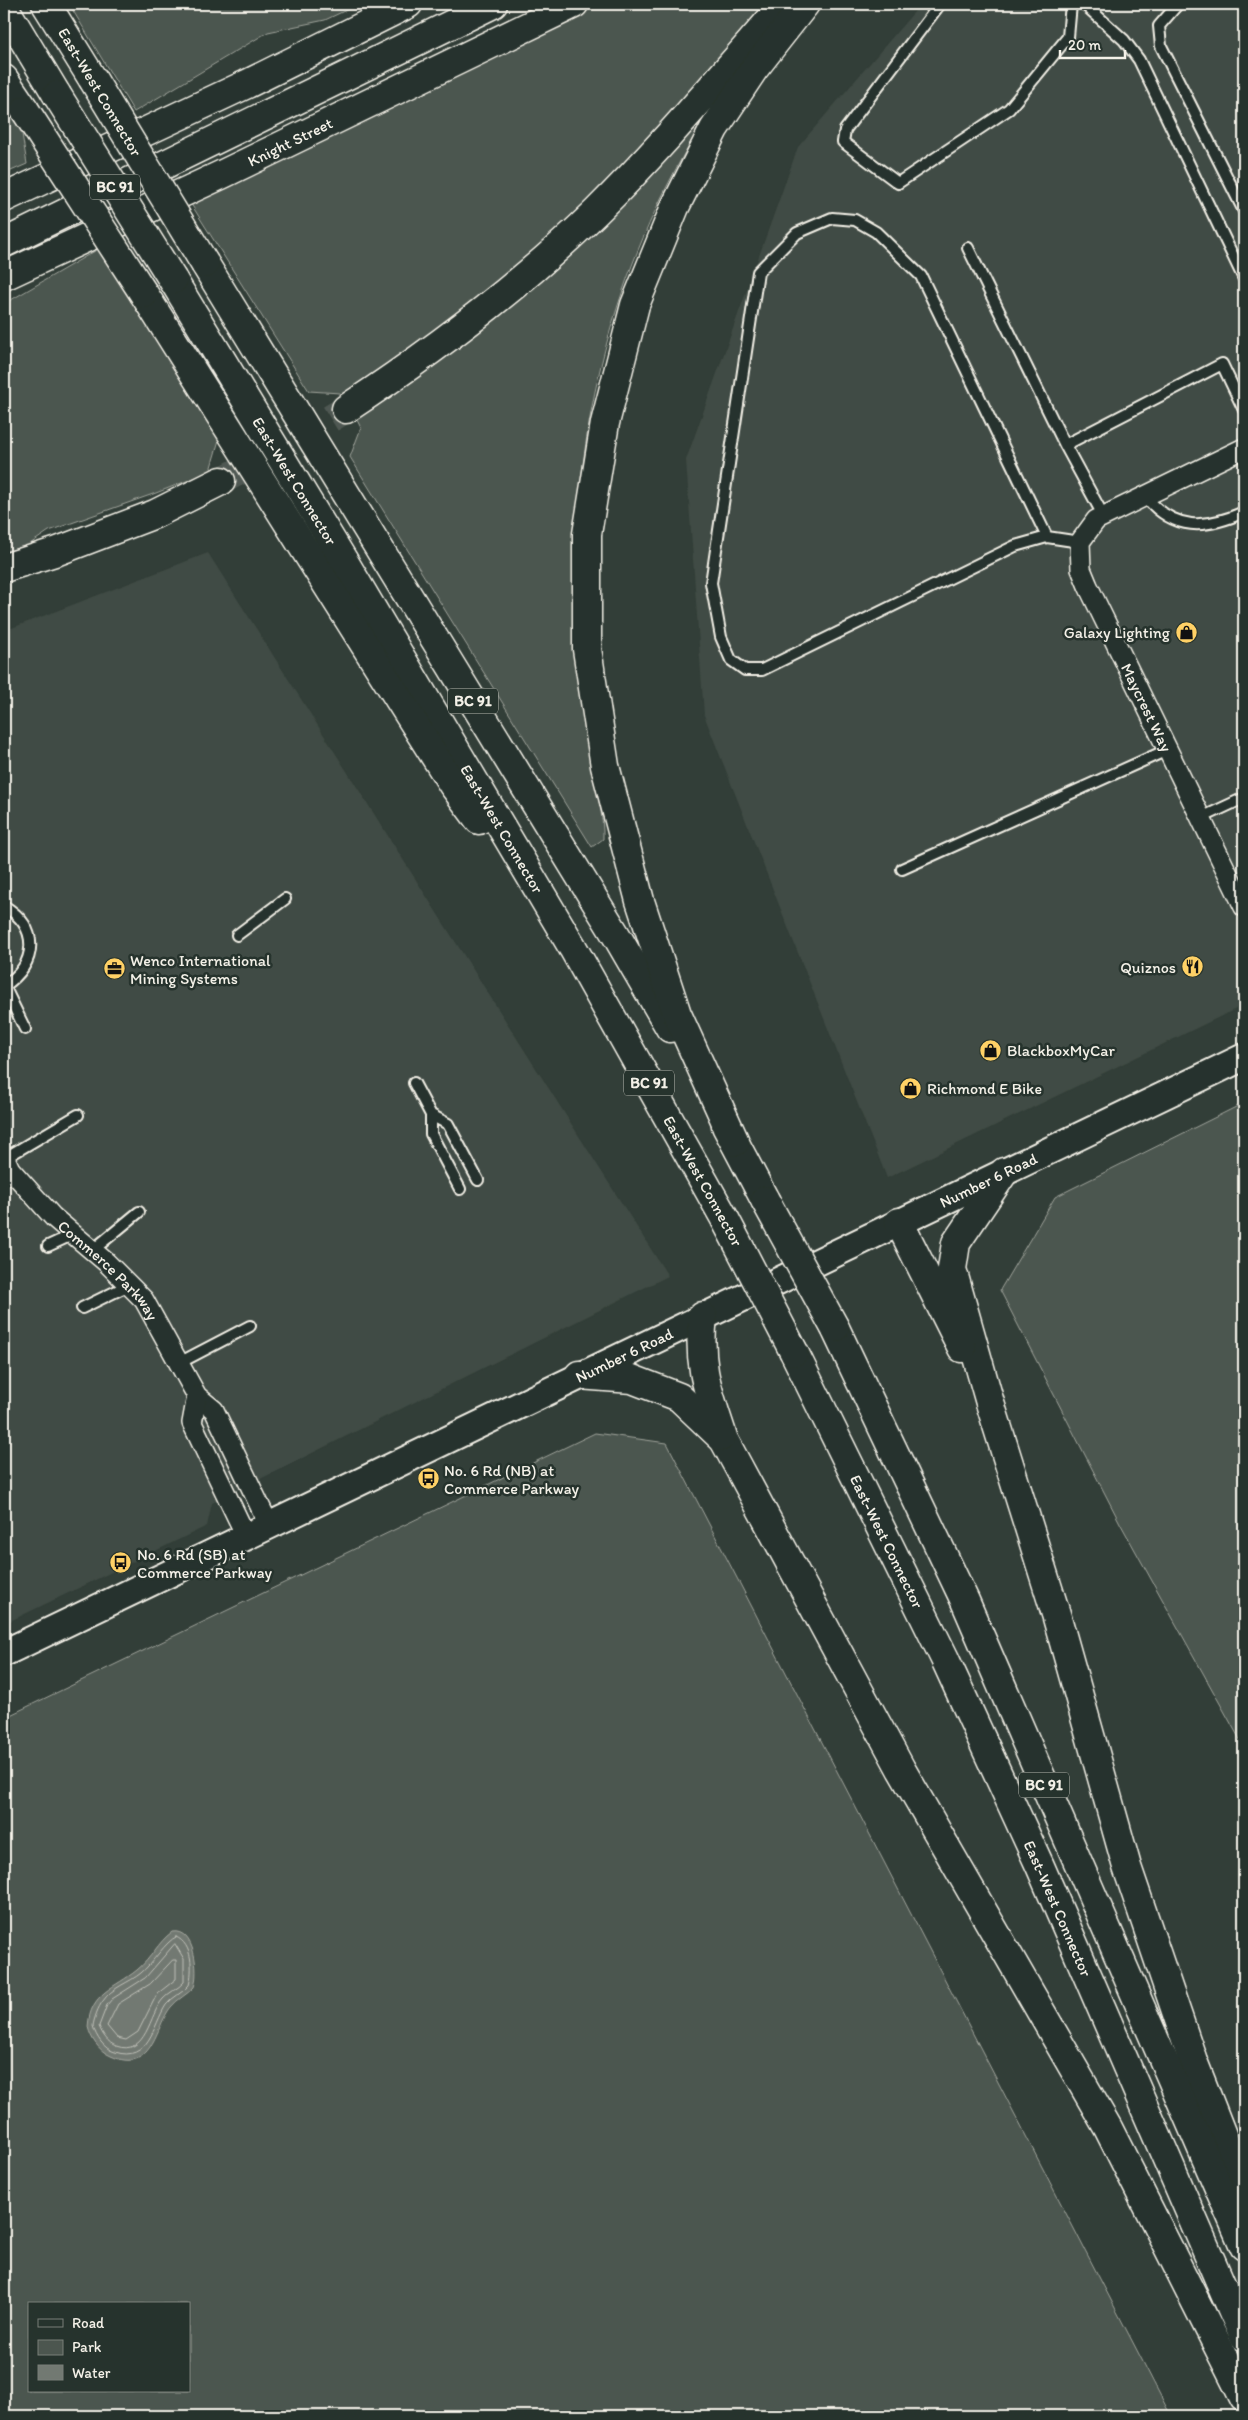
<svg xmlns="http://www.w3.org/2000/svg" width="1248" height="2420" viewBox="0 0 1248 2420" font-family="Itim,sans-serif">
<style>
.built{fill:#404b44}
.green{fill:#4c564f;stroke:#a0a49c;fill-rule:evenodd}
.water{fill:#727972;stroke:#a6a9a1}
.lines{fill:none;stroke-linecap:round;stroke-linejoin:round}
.shore{stroke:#c0c1b9;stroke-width:1}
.motorway-tunnel{stroke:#4f5952;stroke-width:28;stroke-dasharray:28 14;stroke-linecap:butt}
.service-casing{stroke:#f4f1e8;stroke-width:14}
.minor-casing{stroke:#f4f1e8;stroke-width:22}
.secondary-casing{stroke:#f4f1e8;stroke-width:30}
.motorway-casing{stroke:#f4f1e8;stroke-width:31}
.service{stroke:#26332d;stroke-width:10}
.minor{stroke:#26332d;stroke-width:19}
.secondary{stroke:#26332d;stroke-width:26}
.motorway{stroke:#26332d;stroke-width:28}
.motorway-bridge-casing{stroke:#f4f1e8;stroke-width:31;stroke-linecap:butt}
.motorway-bridge{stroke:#26332d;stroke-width:28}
.labels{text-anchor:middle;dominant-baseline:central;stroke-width:5;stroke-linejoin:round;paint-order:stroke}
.shield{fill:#26332d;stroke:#b6b8b0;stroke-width:1}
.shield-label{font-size:15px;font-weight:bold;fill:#f4f1e8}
.street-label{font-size:16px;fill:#f4f1e8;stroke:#26332d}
.poi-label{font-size:16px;fill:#f4f1e8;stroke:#26332d;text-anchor:start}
</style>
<rect width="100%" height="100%" fill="#323e38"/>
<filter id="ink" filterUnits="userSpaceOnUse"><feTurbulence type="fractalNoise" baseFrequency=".02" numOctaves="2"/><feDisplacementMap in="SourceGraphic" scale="10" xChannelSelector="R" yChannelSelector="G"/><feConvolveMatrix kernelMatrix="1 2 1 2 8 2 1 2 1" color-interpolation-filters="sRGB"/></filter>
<g filter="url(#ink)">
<path class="built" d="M921 4H1244V1005L887 1178 704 715 686 460 798 147Z
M208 553 668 1276 212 1503 207 1526 4 1624V631Z"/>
<path class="green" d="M69 4H359L325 20 268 32 134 112Z
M597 4H767C698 79 633 158 559 229 494 293 417 344 345 398L340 393 309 391 191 204Z
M4 103 21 128 27 164 4 174Z
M697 127 699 128C613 272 575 422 576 589 577 610 575 632 577 653 580 690 584 729 591 765 596 790 604 815 603 839L592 847 350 457 361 428 356 418C444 361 526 298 602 226 634 194 662 157 697 127Z
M100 248 219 440 211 467 212 471 156 493 49 531 27 546 4 552V304Z
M1244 1103V1747L1120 1523 1000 1290 1055 1197Z
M595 1433 667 1443 1171 2416H4V1718ZM29 2304H189V2391H29Z"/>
<path class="water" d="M172 1932C195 1928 199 1972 194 1987 187 1995 177 1999 171 2007 155 2026 153 2075 111 2056 99 2051 91 2039 88 2027 90 1992 115 1988 137 1970 151 1959 158 1942 172 1932Z"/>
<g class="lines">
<path class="shore" d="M176 1937C193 1944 193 1970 189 1985 183 1993 172 1997 166 2005 153 2025 149 2063 115 2052 104 2049 96 2037 93 2026 94 2019 98 2007 103 2001 112 1987 129 1983 141 1973 152 1964 166 1941 176 1937Z
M175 1944 184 1959V1982C178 1989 169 1992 163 1999 149 2014 147 2057 116 2046 108 2043 102 2034 99 2026L107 2005 112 1999 145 1978Z
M173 1960H176V1979L157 1994 138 2032 126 2040 117 2038 107 2026 118 2004 150 1984Z"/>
<path class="motorway-tunnel" d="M221 481 289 444 346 409"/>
<defs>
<path id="service" d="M940 4 845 130 843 142 898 183 1009 109 1068 37 1071 4
M1084 4 1124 40 1139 60 1244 279
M1178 4 1159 26 1161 46 1244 211
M968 248 1065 445 1104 517
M1065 445 1222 364 1244 410
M1145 496C1174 532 1206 529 1244 512
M1047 537 921 276 876 232 855 220 832 218 797 233 758 272 711 583 721 637 731 660 745 670H762L1015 546 1047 537 1080 542
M1201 818 1244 798
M902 869 1167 750
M4 906C40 927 38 964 4 986L25 1029
M237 935 285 899
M414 1083 431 1115 448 1124 478 1180
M431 1115V1134L460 1189
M5 1158 78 1115
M48 1246 74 1234
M93 1250 139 1212
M82 1308 129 1285
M179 1363 250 1326"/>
<g id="minor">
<path id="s1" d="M1244 448 1096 520 1080 542 1081 569 1088 586 1244 907"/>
<path id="s2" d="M4 1156 10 1169 53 1217 106 1262 144 1300 197 1396 214 1410 269 1525"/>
<path d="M197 1396 192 1423 246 1536"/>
</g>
<g id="secondary">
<path id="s3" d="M4 1653 1244 1057"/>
</g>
<g id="motorway">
<path d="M46 4 92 78"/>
<path d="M4 7 57 95"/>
<path d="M4 79 25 110"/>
<path d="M4 198 247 84 408 4"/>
<path d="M4 243 493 4"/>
<path d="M205 264 619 940 670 1028"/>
<path id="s4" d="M4 276 223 174 574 4"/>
<path id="s5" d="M173 280 345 563 573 948 725 1219"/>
<path d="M144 294 453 785 479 820"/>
<path d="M346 409C434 351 520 286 596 212 660 149 719 78 779 10"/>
<path d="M4 568 58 551 155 514 221 481"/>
<path d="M726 1126 765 1200"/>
<path d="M735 1142 677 1014 640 901 605 766 587 649V534L605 423 635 305 675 207 714 129 754 69 805 4"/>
<path d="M1004 1172 956 1243 952 1269 990 1403 1056 1614 1127 1867 1193 2061 1244 2191"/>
<path d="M899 1222 962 1348"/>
<path d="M703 1316C697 1367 709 1393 724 1440L901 1769 1108 2128 1244 2398"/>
<path d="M835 1328 965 1601 1244 2246"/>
<path id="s6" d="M794 1352 945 1659 1040 1866 1244 2337"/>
<path d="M579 1375 632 1379 679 1397 721 1437"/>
</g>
</defs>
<use href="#service" class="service-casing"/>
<use href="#minor" class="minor-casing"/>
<use href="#secondary" class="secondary-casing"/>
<use href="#motorway" class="motorway-casing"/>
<use href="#service" class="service"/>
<use href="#minor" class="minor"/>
<use href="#secondary" class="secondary"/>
<use href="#motorway" class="motorway"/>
<defs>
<path id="motorway-bridge" d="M92 78 205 264
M57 95 173 280
M25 110 144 294
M765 1200 835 1328
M725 1219 794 1352"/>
</defs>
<use href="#motorway-bridge" class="motorway-bridge-casing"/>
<use href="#motorway-bridge" class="motorway-bridge"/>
</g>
</g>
<defs>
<symbol id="shop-disc" viewBox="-11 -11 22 22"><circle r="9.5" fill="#ffd166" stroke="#26332d"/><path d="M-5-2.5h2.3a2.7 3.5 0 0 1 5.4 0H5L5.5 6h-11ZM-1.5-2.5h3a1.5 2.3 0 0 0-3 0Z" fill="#111"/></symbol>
<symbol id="restaurant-disc" viewBox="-11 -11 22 22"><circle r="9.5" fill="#ffd166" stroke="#26332d"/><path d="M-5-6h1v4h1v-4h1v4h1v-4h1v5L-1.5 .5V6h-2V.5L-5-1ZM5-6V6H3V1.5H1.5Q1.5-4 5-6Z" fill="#111"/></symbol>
<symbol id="office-disc" viewBox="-11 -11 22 22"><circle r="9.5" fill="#ffd166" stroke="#26332d"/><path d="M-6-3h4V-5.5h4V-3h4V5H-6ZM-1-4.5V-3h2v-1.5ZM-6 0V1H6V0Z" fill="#111"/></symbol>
<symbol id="bus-disc" viewBox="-11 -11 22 22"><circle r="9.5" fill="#ffd166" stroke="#26332d"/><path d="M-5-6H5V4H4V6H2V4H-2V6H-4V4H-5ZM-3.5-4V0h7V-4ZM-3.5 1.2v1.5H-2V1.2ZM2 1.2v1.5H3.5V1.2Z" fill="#111"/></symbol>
</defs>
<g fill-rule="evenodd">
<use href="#shop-disc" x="1174" y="620" width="25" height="25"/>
<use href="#restaurant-disc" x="1180" y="954" width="25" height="25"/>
<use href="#office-disc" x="102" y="956" width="25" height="25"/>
<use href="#shop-disc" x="978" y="1038" width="25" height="25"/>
<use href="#shop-disc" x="898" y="1076" width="25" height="25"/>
<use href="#bus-disc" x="416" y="1466" width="25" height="25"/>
<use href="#bus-disc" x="108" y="1550" width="25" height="25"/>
</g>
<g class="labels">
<g class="shield">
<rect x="90" y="174.5" width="50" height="25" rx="4"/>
<rect x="448" y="688.5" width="50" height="25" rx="4"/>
<rect x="624" y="1070.5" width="50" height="25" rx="4"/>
<rect x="1019" y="1772.5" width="50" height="25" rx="4"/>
</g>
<g class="shield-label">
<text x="115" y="187">BC 91</text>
<text x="473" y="701">BC 91</text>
<text x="649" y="1083">BC 91</text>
<text x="1044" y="1785">BC 91</text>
</g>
<g class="street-label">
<text transform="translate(100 92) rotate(59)">East-West Connector</text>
<text stroke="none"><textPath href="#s4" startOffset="316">Knight Street</textPath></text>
<text stroke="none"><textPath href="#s5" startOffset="235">East-West Connector</textPath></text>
<text stroke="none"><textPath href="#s1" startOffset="372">Maycrest Way</textPath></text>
<text stroke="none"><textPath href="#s5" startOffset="640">East-West Connector</textPath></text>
<text stroke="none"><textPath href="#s3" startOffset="1092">Number 6 Road</textPath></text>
<text transform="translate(703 1181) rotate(61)">East-West Connector</text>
<text stroke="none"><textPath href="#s2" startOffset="156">Commerce Parkway</textPath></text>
<text stroke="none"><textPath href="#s3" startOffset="688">Number 6 Road</textPath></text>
<text stroke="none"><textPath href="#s6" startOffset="211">East-West Connector</textPath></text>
<text stroke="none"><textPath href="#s6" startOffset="616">East-West Connector</textPath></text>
</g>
<g class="poi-label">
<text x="1170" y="632" text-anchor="end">Galaxy Lighting</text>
<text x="130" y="960">Wenco International<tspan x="130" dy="18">Mining Systems</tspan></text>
<text x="1176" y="967" text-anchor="end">Quiznos</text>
<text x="1007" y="1050">BlackboxMyCar</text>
<text x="927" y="1088">Richmond E Bike</text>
<text x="444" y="1470">No. 6 Rd (NB) at<tspan x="444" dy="18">Commerce Parkway</tspan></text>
<text x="137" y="1554">No. 6 Rd (SB) at<tspan x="137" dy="18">Commerce Parkway</tspan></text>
</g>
</g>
<rect width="1248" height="2420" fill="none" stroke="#26332d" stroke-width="20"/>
<rect x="10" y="10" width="1228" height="2400" fill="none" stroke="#f4f1e8" stroke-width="2" filter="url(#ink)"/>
<rect x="28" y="2302" width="162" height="90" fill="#26332d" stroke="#787f78"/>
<rect x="38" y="2319" width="25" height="8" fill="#26332d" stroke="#787f78"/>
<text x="72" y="2328" font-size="15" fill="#f4f1e8">Road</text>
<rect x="38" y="2340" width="25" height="15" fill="#4c564f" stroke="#787f78"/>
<text x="72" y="2352" font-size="15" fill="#f4f1e8">Park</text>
<rect x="38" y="2365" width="25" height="15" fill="#727972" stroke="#787f78"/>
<text x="72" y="2378" font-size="15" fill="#f4f1e8">Water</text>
<path d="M1060 50v8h65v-8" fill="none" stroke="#f4f1e8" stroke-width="2.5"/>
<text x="1068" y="50" font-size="15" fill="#f4f1e8" stroke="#26332d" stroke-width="4" paint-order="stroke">20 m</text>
</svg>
